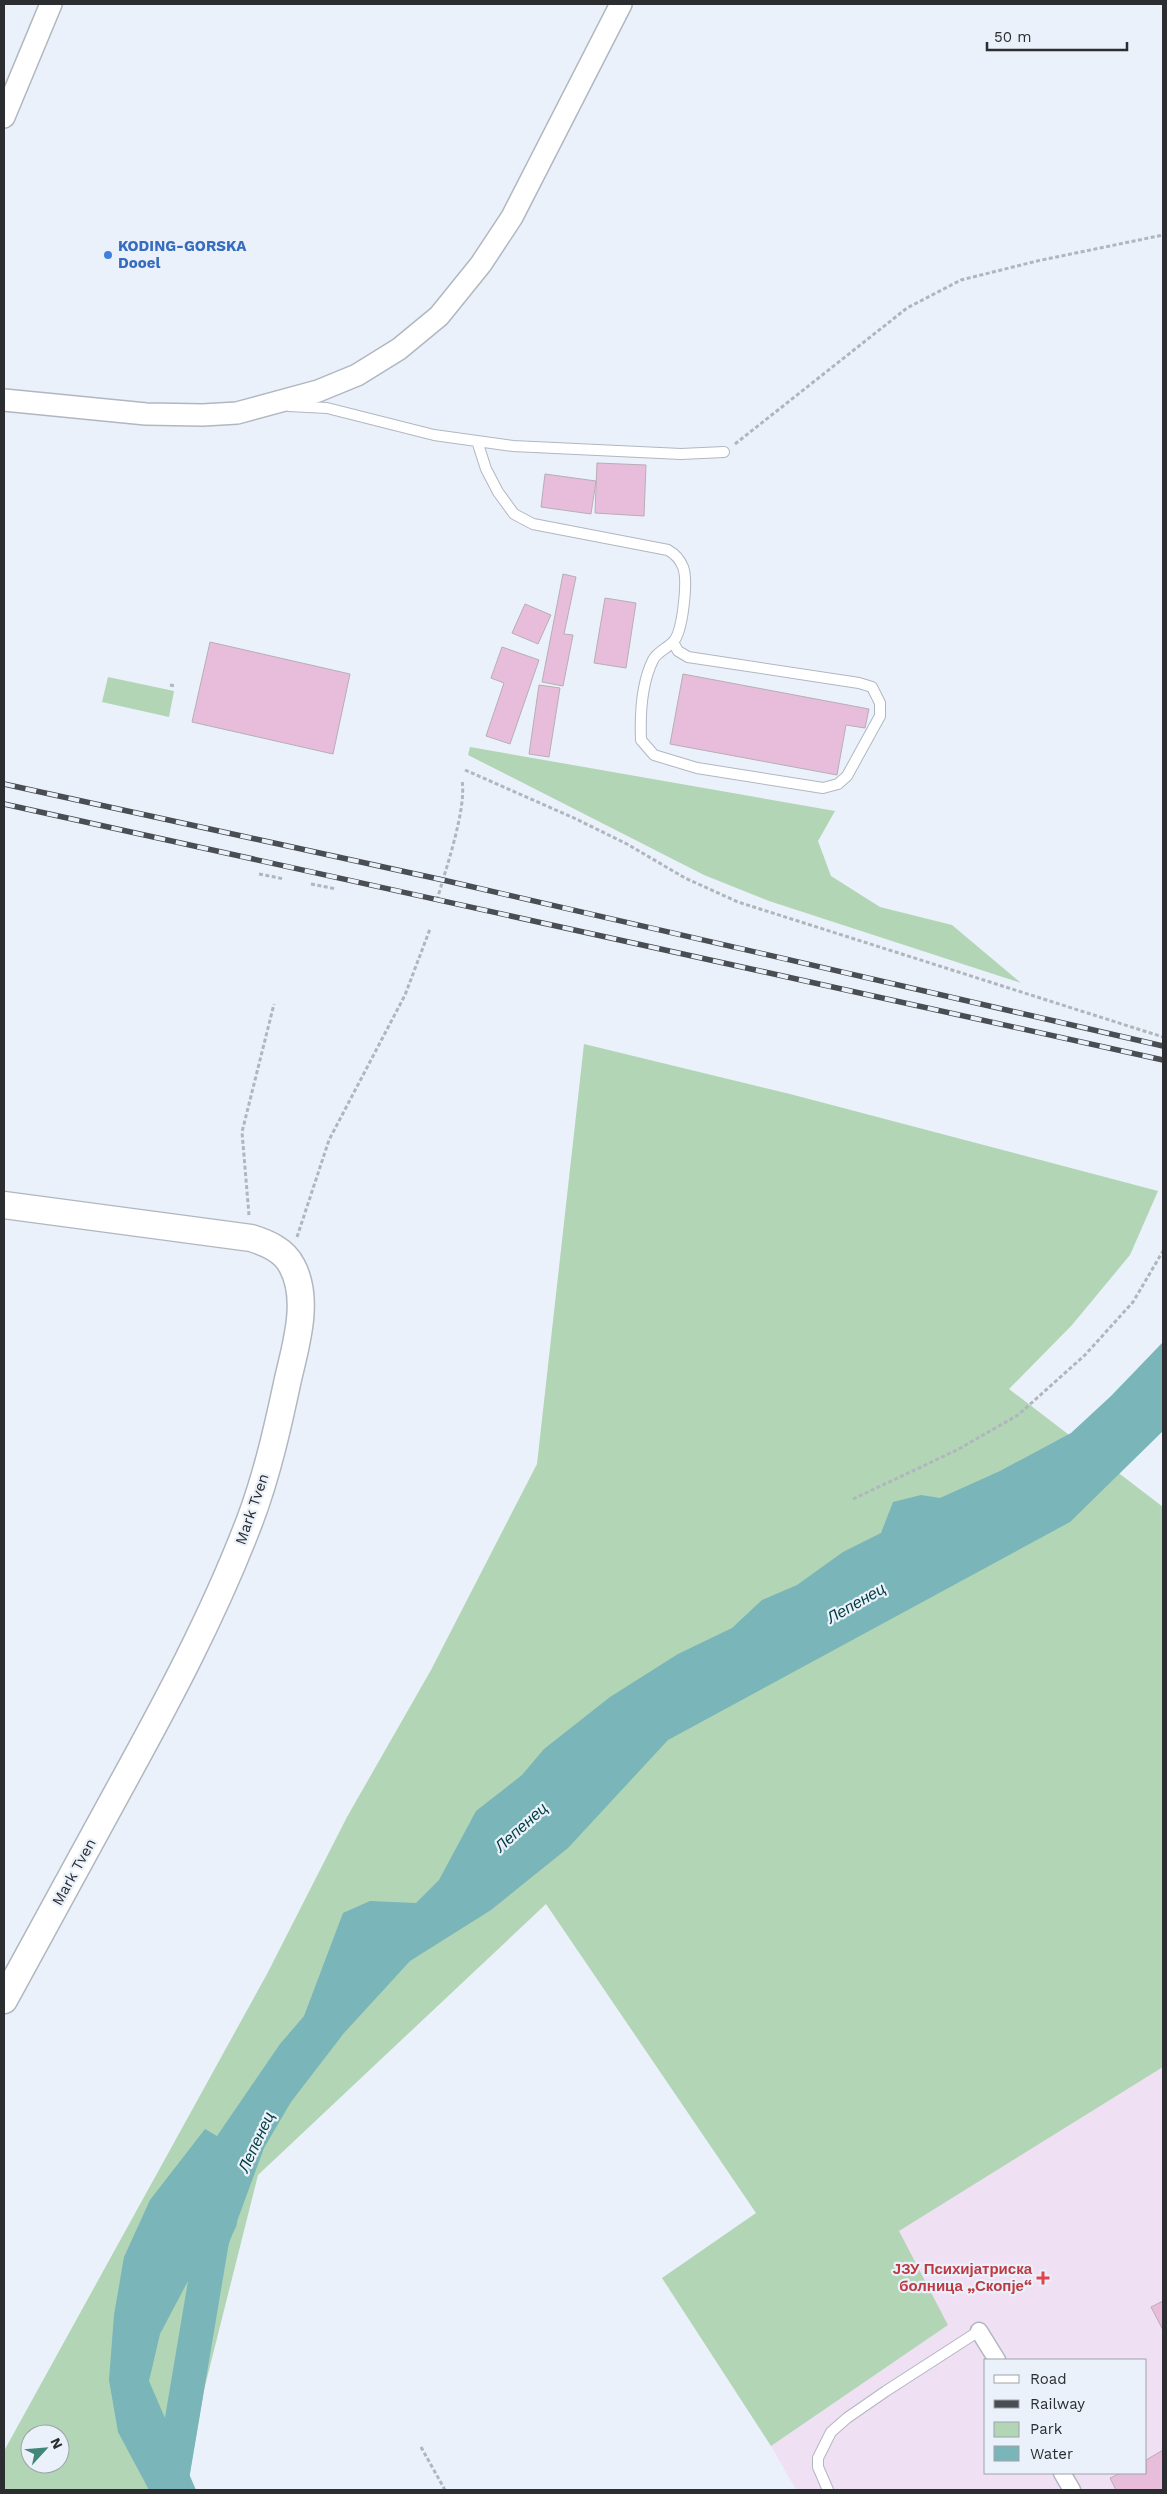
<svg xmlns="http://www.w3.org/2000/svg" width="1167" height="2494" viewBox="0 0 1167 2494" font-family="'Work Sans',sans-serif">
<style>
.medical{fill:#f0e0f3;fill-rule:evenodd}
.green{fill:#b2d5b6;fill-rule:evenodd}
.water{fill:#79b5b9}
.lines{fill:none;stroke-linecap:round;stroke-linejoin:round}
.river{stroke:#79b5b9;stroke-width:34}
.building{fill:#e8bddb;stroke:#b7aeb4}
.service-casing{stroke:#b1b7c0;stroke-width:12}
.pedestrian-casing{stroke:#b1b7c0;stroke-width:19}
.minor-casing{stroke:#b1b7c0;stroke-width:24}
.tertiary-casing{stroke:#b1b7c0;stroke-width:29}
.path{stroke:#b0b6bd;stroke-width:3;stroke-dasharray:4 2.5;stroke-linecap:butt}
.service{stroke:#fff;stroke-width:10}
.pedestrian{stroke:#fff;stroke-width:16}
.minor{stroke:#fff;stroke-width:21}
.tertiary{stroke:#fff;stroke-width:26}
.rail-casing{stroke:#4a4d52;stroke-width:5.5}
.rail{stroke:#eaf1fa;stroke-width:4;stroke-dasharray:11;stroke-linecap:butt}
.shop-dot{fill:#3f7fe0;stroke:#eaf1fa;stroke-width:2}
.health-dot{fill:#e0444e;stroke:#eaf1fa;stroke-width:2}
.labels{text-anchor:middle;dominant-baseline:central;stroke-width:4.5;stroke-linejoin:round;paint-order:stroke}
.shop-label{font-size:15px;font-weight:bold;fill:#366cbe;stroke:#eaf1fa;text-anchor:start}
.street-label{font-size:15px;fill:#2b2d31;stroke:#eaf1fa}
.health-label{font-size:15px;font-weight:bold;fill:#be3a42;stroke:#eaf1fa;text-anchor:end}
.water-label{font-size:16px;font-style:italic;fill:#003d40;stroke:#eaf1fa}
</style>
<rect width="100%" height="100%" fill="#eaf1fa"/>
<path class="medical" d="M1163 2067V2490H796L771 2446 948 2325 898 2231ZM986 2360H1146V2473H986Z"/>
<path class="green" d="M108 677 174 691 169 717 102 702Z
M470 747 835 811 818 841 831 876 880 907 952 925 1021 983 769 901 704 875 468 755Z
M584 1044 790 1094 1158 1191 1130 1255 1072 1325 1009 1389 1163 1507V2067L899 2231 948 2325 771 2446 662 2278 756 2213 546 1904 258 2175 204 2390 187 2490H4V2451L267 1974 347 1817 431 1670 537 1464ZM30 2434H60V2464H30Z"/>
<path class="water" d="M1163 1342V1431L1070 1522 668 1740 568 1848 491 1910 410 1961 344 2033 291 2102 264 2148 225 2254 188 2281 160 2334 149 2381 196 2490H149L118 2432 109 2380 114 2315 124 2257 150 2200 205 2129 217 2136 280 2044 304 2016 343 1913 370 1901 416 1903 439 1880 476 1811 522 1775 544 1749 610 1697 678 1654 732 1628 762 1600 797 1585 843 1552 881 1533 893 1502 921 1495 940 1498 1000 1471 1071 1433 1111 1396Z"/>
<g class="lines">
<path class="river" d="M170 2490 213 2235 220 2221"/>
</g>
<path class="building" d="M597 463 646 465 644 516 595 513Z
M545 474 596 481 591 514 541 507Z
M563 574 576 577 564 634 573 635 563 686 542 682Z
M605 598 636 603 626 668 594 663Z
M525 604 551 615 538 644 512 633Z
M210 642 350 674 333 754 192 722Z
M502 647 539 660 510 744 486 736 504 683 491 678Z
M683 674 869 709 865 728 846 725 837 775 670 744Z
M539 685 560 688 549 757 529 754Z
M1163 2301V2330L1151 2307Z
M1163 2450V2490H1116L1110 2478 1121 2473H1146V2460Z"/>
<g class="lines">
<defs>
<path id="service" d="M289 406 327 408 434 435 513 446 681 454 724 452
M477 441 486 469 498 492 514 514 533 524 668 550C675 554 680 559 683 567 688 580 683 632 673 642 666 649 657 652 653 660 641 684 640 715 641 740L654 755 697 768 823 788 838 784 847 776 880 716V703L872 687 859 683 688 657 678 651 673 642
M828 2490 818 2467V2458L831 2432 847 2418 886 2391 979 2331"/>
<path id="pedestrian" d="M979 2331 997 2360
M1062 2473 1072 2490"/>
<path id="minor" d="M4 117 51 4
M4 400 146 414 203 415 237 413 318 391 357 375 399 349 439 316 481 264 512 217 621 4"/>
<path id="tertiary" d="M4 1205 251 1238C267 1243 284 1250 292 1266 310 1299 296 1345 288 1379 278 1426 267 1475 250 1520 214 1615 166 1704 117 1793 79 1862 42 1931 4 2000"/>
</defs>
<use href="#service" class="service-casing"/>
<use href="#pedestrian" class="pedestrian-casing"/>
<use href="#minor" class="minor-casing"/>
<use href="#tertiary" class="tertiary-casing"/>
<path class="path" d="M735 444 907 308 961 280 1037 261 1163 235
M170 685 175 686
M465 770 574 818 627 844 685 878 738 902 1163 1037
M259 874 284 879
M311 884 336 889
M437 900C445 871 467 809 462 780
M249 1215 242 1132 274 1004
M297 1237 329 1140 405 995 430 929
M853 1499 957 1450 1018 1415 1085 1355 1133 1302 1163 1251
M421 2447 445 2490"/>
<use href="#service" class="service"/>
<use href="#pedestrian" class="pedestrian"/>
<use href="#minor" class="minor"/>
<use href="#tertiary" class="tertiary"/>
<defs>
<path id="rail" d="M4 784 443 880 1163 1046
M4 804 1163 1060"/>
</defs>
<use href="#rail" class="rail-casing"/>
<use href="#rail" class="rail"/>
</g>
<circle class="shop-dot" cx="108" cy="255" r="5"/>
<path class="health-dot" d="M1040.5 2270.5h5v5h5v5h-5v5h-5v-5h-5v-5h5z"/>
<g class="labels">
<g class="shop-label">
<text x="118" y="246">KODING-GORSKA<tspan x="118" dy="17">Dooel</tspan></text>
</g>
<g class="street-label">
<text transform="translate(252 1509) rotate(-71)">Mark Tven</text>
<text transform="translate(74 1872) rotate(-61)">Mark Tven</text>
</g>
<g class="health-label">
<text x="1032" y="2269">ЈЗУ Психијатриска<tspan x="1032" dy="17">болница „Скопје“</tspan></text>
</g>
<g class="water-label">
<text transform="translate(856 1603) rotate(-30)">Лепенец</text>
<text transform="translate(521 1827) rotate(-42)">Лепенец</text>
<text transform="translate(256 2142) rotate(-65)">Лепенец</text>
</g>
</g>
<rect width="1167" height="2494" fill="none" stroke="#2b2d31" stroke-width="10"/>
<rect x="984" y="2359" width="162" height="115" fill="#eaf1fa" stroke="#9ea3aa"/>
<rect x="994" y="2375" width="25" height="8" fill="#ffffff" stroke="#9ea3aa"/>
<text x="1030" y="2384" font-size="15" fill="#2b2d31">Road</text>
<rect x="994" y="2400" width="25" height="8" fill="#4a4d52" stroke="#9ea3aa"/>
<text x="1030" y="2409" font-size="15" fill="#2b2d31">Railway</text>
<rect x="994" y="2422" width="25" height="15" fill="#b2d5b6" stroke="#9ea3aa"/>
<text x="1030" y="2434" font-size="15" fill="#2b2d31">Park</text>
<rect x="994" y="2446" width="25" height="15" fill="#79b5b9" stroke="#9ea3aa"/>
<text x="1030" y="2459" font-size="15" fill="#2b2d31">Water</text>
<g transform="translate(45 2449) rotate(64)"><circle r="24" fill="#eaf1fa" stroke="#9ea3aa"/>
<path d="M0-4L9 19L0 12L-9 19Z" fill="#42867a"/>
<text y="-8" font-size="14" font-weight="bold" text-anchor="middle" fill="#2b2d31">N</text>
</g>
<path d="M987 42v8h140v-8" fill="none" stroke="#2b2d31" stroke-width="2.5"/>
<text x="994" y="42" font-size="15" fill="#2b2d31" stroke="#eaf1fa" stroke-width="4" paint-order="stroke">50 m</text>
</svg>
